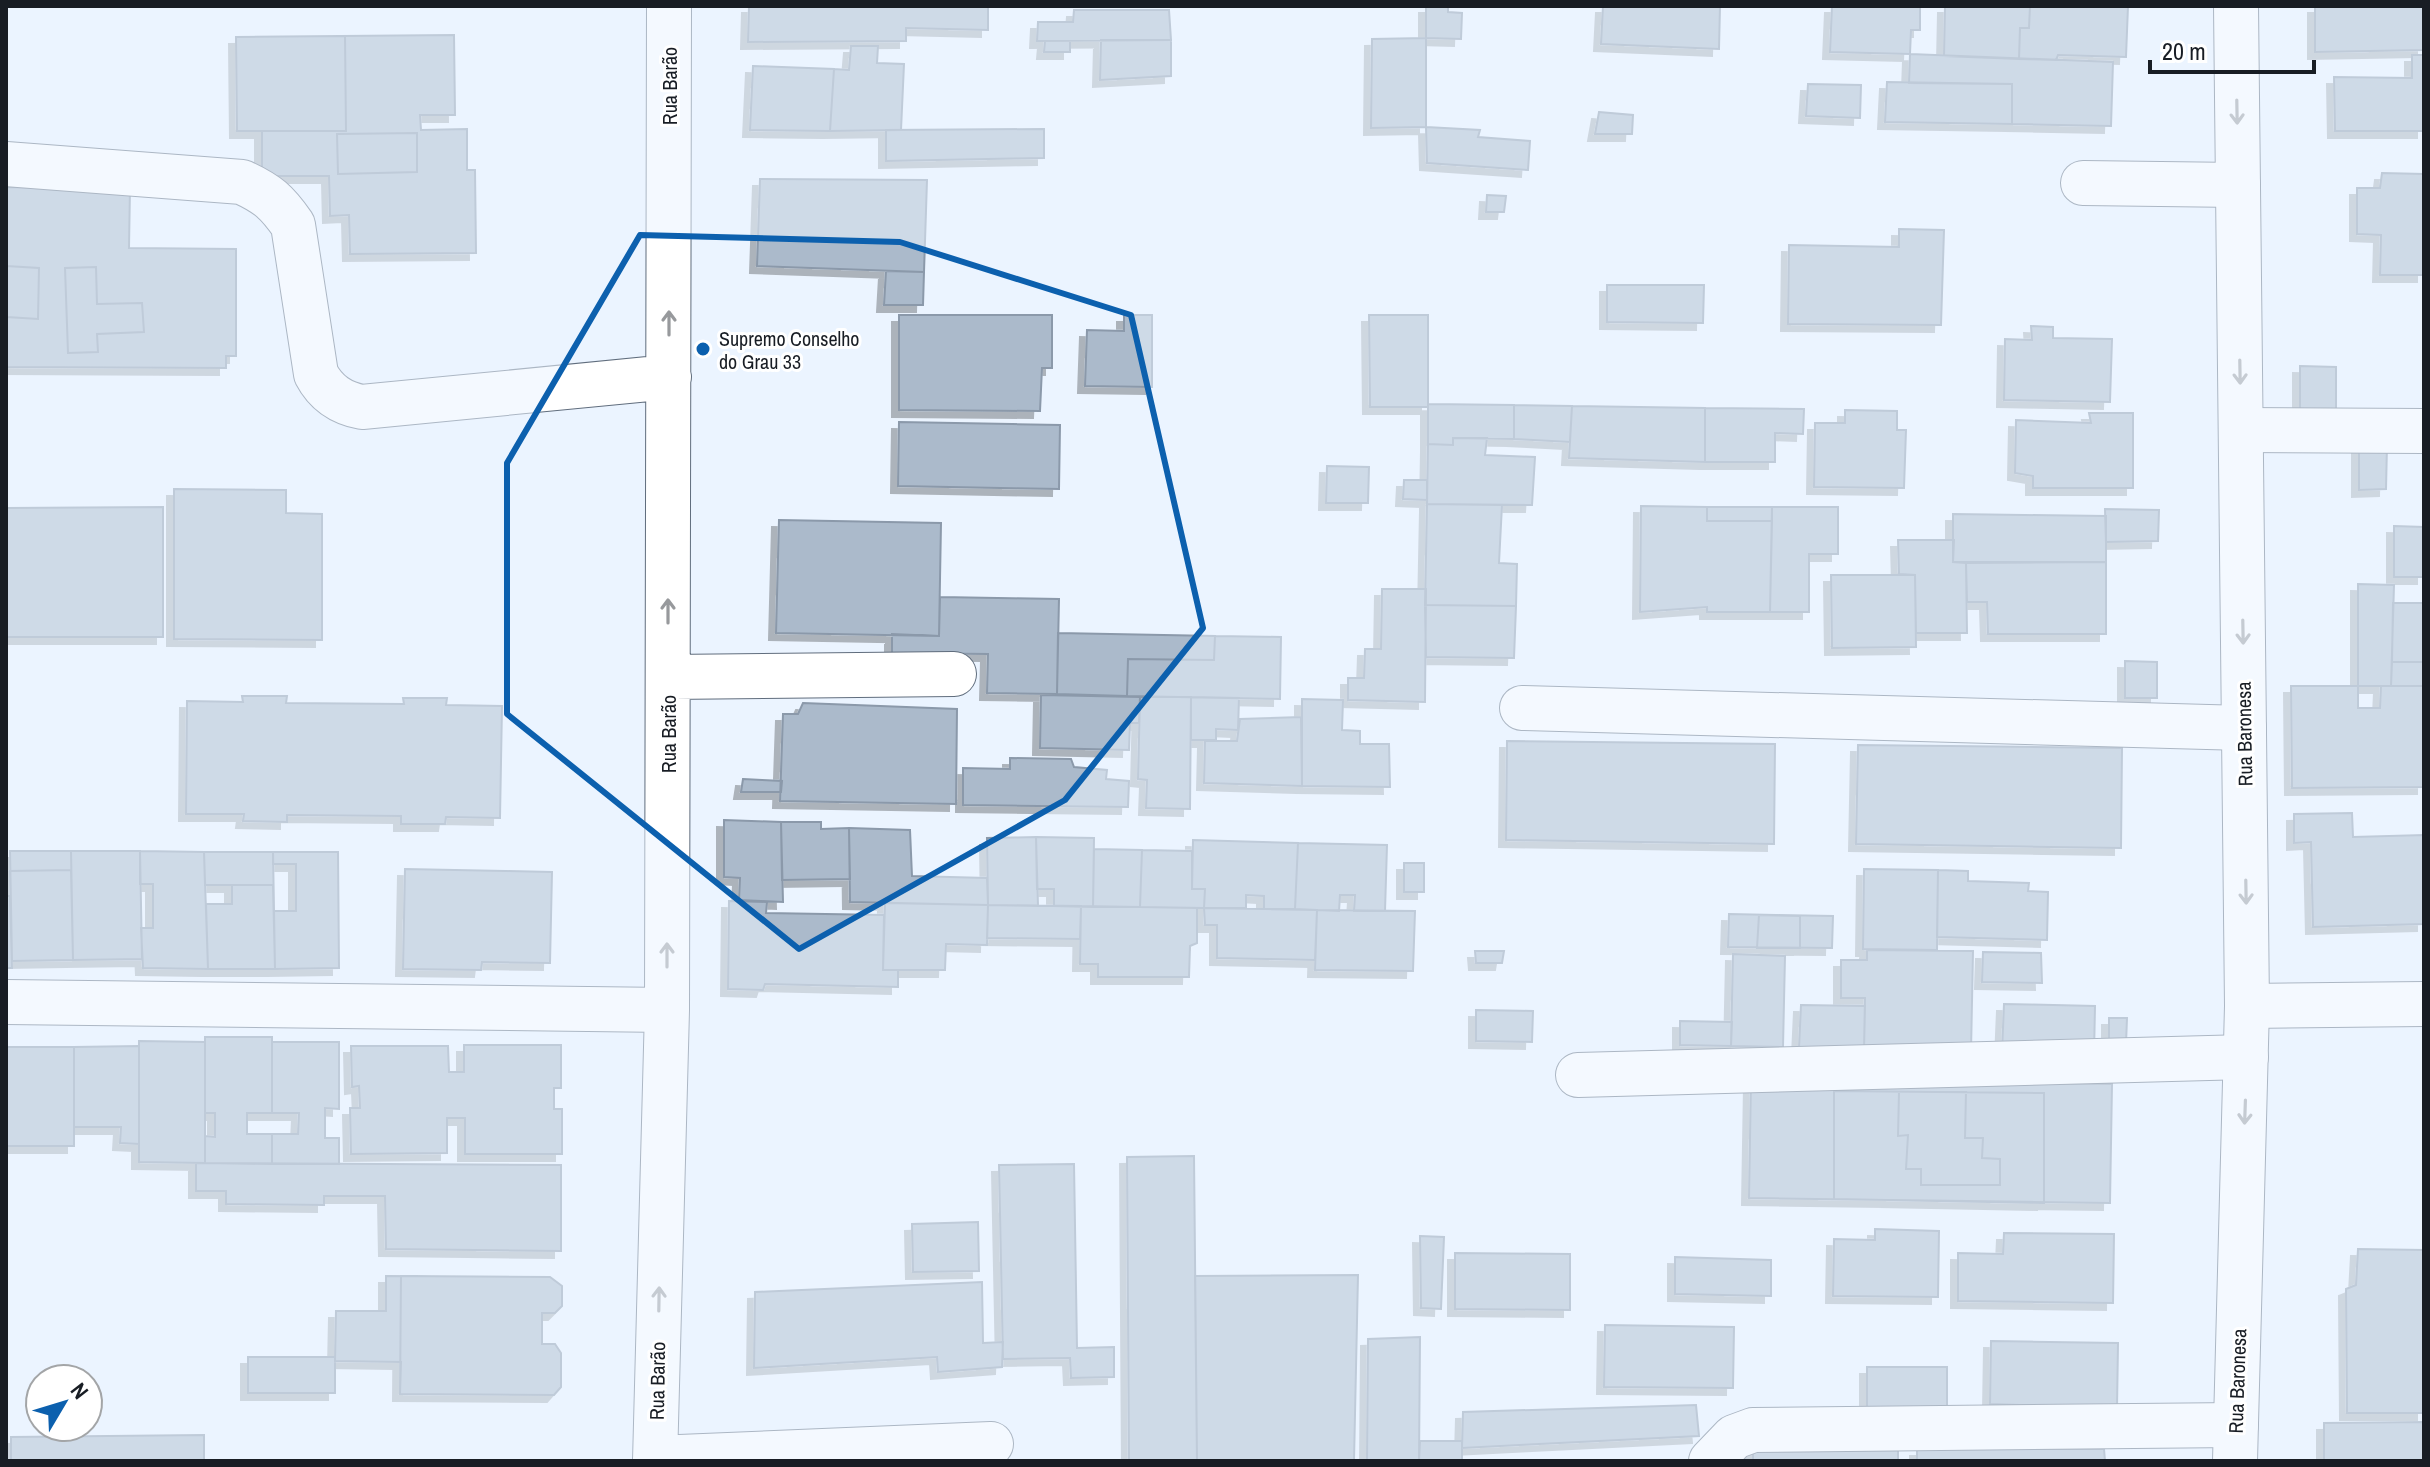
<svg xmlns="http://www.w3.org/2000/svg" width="2430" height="1467" viewBox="0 0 2430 1467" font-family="'Archivo Narrow',sans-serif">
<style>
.building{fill:#abbacb;stroke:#8b99aa;stroke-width:2;filter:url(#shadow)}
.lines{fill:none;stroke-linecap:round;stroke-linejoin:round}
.minor-casing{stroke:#606d7d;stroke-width:46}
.major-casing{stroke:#606d7d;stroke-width:46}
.minor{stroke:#fff;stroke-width:44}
.major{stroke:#fff;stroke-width:44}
.oneway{stroke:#97999c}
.marked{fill:none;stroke:#0c60ae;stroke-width:6;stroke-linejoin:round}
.poi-dot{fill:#0c60ae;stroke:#fff;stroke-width:3}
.labels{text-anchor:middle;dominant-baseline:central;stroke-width:6;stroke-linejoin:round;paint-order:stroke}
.street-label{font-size:20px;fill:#181d24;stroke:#fff}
.poi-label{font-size:20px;fill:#181d24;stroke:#fff;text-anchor:start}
</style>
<defs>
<filter id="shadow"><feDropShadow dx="-7" dy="7" stdDeviation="0" flood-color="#0004"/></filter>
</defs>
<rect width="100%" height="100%" fill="#ebf4ff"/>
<path class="building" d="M749 6H988V30L906 28V41L748 42Z
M1426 6H1448V12L1462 13 1461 39 1426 38Z
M1603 6H1720L1719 49 1601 44Z
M1832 6H1920V30H1911L1910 54 1830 52Z
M1945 6H2030L2029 28H2020L2019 59 1944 56Z
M2030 6H2128L2126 57 2058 55 2056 60 2019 59 2020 28H2029Z
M2315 6H2424V50L2315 52Z
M1074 10H1169L1171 40 1037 41 1038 22H1073Z
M454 35 455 115H420L421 130 467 129V170H475L476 253 350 254 349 215 330 216 329 176H262V131H237L236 37Z
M345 36 346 131H237L236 37Z
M1426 38V127L1371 128 1372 39Z
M1101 40H1171V76L1100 80Z
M1045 41H1070V52H1044Z
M851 46H878L877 63 904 64 901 130 830 131 834 69 849 70Z
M1910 54 2113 62 2111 126 2012 124V84L1909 83Z
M2412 55H2424V131H2335L2334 77 2412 78Z
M753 66 834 69 830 131 750 130Z
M1887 82 2012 84V124L1885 122Z
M1808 84 1861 85 1860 118 1806 116Z
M1599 112 1633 115 1632 134H1595Z
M1426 127 1480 130 1478 137 1530 141 1528 170 1427 163Z
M1044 129V158L886 161V130Z
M417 133V172L338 174 337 134Z
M2382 173 2424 174V275H2380L2381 235 2357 234V188H2380Z
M760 179 927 180 924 272 757 266Z
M6 187 130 188 129 248 236 249V356H226V368L6 367Z
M6 187 130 188 129 248 236 249V356H226V368L6 367Z
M1487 195 1506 196 1504 212H1486Z
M1899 229 1944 230 1941 325 1788 324 1789 245 1899 247Z
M6 266 39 268 38 319 7 317Z
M96 267 97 304 142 303 144 332 97 334 98 352 68 353 65 268Z
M886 271 924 272 923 305H884Z
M1607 285H1704L1703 323 1607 322Z
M899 315H1052V368H1042L1040 411 899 410Z
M1124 315H1152V387L1085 386 1087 330 1124 331Z
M1369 315H1428V407H1370Z
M2031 326 2053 327V338L2112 339 2110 402 2004 400 2005 339 2032 340Z
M2300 366 2336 367V412L2300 411Z
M1428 404 1514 405V439L1453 438V445L1428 444Z
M1514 405 1572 406 1570 442 1514 439Z
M1572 406 1705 408V462L1569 458Z
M1705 408 1804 409 1803 434 1775 433V462H1705Z
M1845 410 1897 411V430H1906L1904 488 1814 487 1815 423H1845Z
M2089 413H2133V488H2033V476L2015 473 2016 420 2091 423Z
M899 422 1060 425 1059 489 898 486Z
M1453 438H1487L1485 455 1535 457 1532 505 1427 504 1428 444 1453 445Z
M2359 445H2387L2386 489 2359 490Z
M1327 466 1369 467 1368 503H1326Z
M1404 480H1427V500L1403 499Z
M174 489 286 490V513L322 514V640L174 639Z
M1427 504 1502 505 1499 563 1517 564 1516 606 1425 605Z
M1641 506 1707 507V521H1772L1770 612H1707V607L1640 612Z
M163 507V637H6V508Z
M1707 507H1772V521H1707Z
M1772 507H1838V554H1809V612H1770Z
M2105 509 2159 510 2158 541 2106 542Z
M1953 514 2106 516V562H1953Z
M779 520 941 523 939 636 776 633Z
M2394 526 2424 527V577H2394Z
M1898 540H1954L1953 562 1966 563 1967 633H1916L1915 575 1899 574Z
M2106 562V634H1988L1987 602H1967L1966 563Z
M1831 575H1915L1916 647 1832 648Z
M2358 584 2394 585 2391 686H2358Z
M1382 589H1426L1425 702 1348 700V678H1364L1365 649H1381Z
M940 597 1059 599 1057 694 987 693 988 654 892 653V634L939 636Z
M2393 603H2424V662H2392Z
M1425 605 1516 606 1514 658 1426 657Z
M1058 633 1215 636 1214 660 1128 659 1127 696 1057 694Z
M1215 636 1281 637 1280 699 1127 696 1128 659 1214 660Z
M2125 661 2157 662V698H2125Z
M2392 662H2424V686H2391Z
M2291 686H2358V708H2380L2381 686H2424V787L2292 788Z
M1041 695 1140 697 1139 723H1130L1129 750 1040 748Z
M242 696H287L286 703 404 704 403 698H447L446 705 502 706 500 818 446 817 445 824H401V816L287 815V822L243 821 244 814H186L187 701 243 702Z
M1140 697H1191L1190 809 1146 808 1147 780 1138 779Z
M1191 697 1239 698 1238 730 1216 729V740H1191Z
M1302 699 1343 700 1342 730 1360 731V744H1389L1390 787 1302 786Z
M803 703 957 709 956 804 780 801 783 714H798Z
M1301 717 1302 786 1204 783 1205 741H1237L1240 719Z
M1507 741 1775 744 1774 844 1506 840Z
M1858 745 2122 748 2121 848 1856 844Z
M1010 758 1071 759 1074 767 1107 770 1106 779 1129 781 1128 807 963 805V768L1010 769Z
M743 779 782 781 781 792H741Z
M2352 813 2353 837 2424 835V924L2313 927 2311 842 2294 843V814Z
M724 820 781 822 783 902 739 900 740 878 724 877Z
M781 822H821V829L849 828 850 879 782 880Z
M849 828 910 830 912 876 987 878 988 905 850 902Z
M1036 837 1094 838 1093 907 1054 906V889H1037Z
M1036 837 1038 906 988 905 987 838Z
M1193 840 1298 843 1295 909H1264V896L1246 895V908H1204L1205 889H1192Z
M1298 843 1387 845 1385 911H1354L1355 895H1340L1339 911 1295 909Z
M1094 849 1142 850 1140 907H1093Z
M1142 850 1192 851V889H1205L1204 908 1140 907Z
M10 851H71L73 960 12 961Z
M71 851H140L142 959 73 960Z
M140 851 204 852 208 969 143 968 141 928H153V884H140Z
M204 852H273L275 969H208L206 904H232V885H205Z
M273 852H338L339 968 275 969 274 911H296V864H273Z
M1404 863H1424V892H1404Z
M405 869 552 872 550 963 482 962 481 970 403 969Z
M1864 869 1938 870 1937 950 1863 949Z
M71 870 73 960 12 961 10 871Z
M1938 870 1968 871V881L2029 883 2028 891 2048 892 2047 940 1937 937Z
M232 885H273L275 969H208L206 904H232Z
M6 896H10L12 968H6Z
M729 901 767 902 766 913 884 915 883 970H898V987L765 984 763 990 728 989Z
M885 903 988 905 987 945 946 944 945 970H883Z
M988 905 1081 906 1080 939 987 938Z
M1081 906 1197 908V943L1190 946 1189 977H1098V964H1080Z
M1204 908 1317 910 1315 960 1217 958V925H1205Z
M1317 910 1415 911 1413 971 1315 970Z
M1729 914 1833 916 1832 948 1728 947Z
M1759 915 1800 916V948H1757Z
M1867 950 1973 951 1971 1052 1864 1050 1865 998H1841V960H1867Z
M1475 951H1504L1502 963H1476Z
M1983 952 2041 953 2042 983 1982 982Z
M1733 954 1785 956 1783 1047 1731 1046Z
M2004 1004 2095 1006 2094 1055 2002 1052Z
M1801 1005 1865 1006 1864 1050 1799 1048Z
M1476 1010 1533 1011 1532 1042 1476 1041Z
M2109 1018H2127L2126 1044 2109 1043Z
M1680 1021 1732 1022 1731 1046 1680 1045Z
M205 1037H272V1113H247V1134H272V1164L205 1163V1136L215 1137V1113H205Z
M139 1041 205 1042V1163L139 1162Z
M272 1042H339V1109L325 1108V1138H339V1164H272V1134H298L299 1113H272Z
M464 1045H561V1088H554V1109H562V1154H465V1118H447V1153L351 1154 350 1108H360L359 1086 352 1087 351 1046H448L449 1072H464Z
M139 1046V1144L120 1143 121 1127H74V1047Z
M6 1047H74V1146H6Z
M1751 1079 2112 1084 2110 1203 1749 1198Z
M1834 1091 2044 1093V1203L1834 1199Z
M1899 1092H1966L1965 1138H1983L1982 1158 2000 1159V1185H1921V1169H1906L1908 1135 1898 1136Z
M1194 1156 1197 1461H1129L1127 1157Z
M196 1163 561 1165V1251L386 1249 385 1196H324V1205L226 1204V1191H196Z
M1074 1164 1077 1348 1114 1347V1377L1071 1378 1070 1358 1003 1359 999 1165Z
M978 1222 979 1271 913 1272 912 1224Z
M1875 1229 1939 1231 1938 1297 1833 1296 1834 1239 1875 1240Z
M2004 1233 2114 1234 2113 1303 1958 1301V1253L2003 1254Z
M1420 1236 1444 1237 1441 1309 1421 1308Z
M2358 1249 2424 1250V1413H2347L2346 1289 2356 1285Z
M1455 1253 1570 1254V1310L1455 1309Z
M1675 1257 1771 1260V1296L1675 1294Z
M1358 1275 1354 1461H1197L1195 1276Z
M386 1276 550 1277 562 1286V1306L555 1313H542V1344H555L561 1353V1387L554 1395 400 1394 401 1362 335 1361 336 1311H386Z
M401 1276 550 1277 562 1286V1306L555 1313H542V1344H555L561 1353V1387L554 1395 400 1394Z
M982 1282 983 1343 1003 1342 1002 1367 938 1372 937 1357 754 1368 755 1292Z
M1605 1325 1734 1327 1733 1388 1604 1387Z
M1420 1337 1419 1461H1367L1368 1339Z
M1991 1341 2118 1343 2117 1408 1990 1404Z
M248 1357H335V1393H248Z
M1867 1367H1947V1415L1867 1414Z
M1696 1405 1699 1436 1462 1448 1463 1412Z
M2424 1422V1461H2324V1423Z
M204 1435V1461H11V1437Z
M1420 1441H1462V1461H1419Z
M1753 1448 1898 1449V1461H1753Z
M1917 1449H2104L2105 1461H1917Z"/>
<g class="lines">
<defs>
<path id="minor" d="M6 164 242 182C268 194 277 202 293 225L316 374C326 393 341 403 362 407L669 377
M2083 183 2238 185
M2241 430 2424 431
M668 677 954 674
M1522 708 2244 728
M6 1002 667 1010
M2247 1006 2424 1004
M1578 1075 2246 1057
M655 1458 991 1444
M655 1461 667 1010 669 6
M1711 1461 1734 1437 1753 1430 2236 1425"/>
<path id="major" d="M2235 1461 2247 1006 2236 6"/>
</defs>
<use href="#minor" class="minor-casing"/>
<use href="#major" class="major-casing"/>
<use href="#minor" class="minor"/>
<use href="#major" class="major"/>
</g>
<defs><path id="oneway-shaft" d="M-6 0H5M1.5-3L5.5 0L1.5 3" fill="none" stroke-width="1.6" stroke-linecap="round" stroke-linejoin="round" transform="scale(2)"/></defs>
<g class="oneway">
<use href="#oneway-shaft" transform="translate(2237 112) rotate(89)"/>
<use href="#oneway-shaft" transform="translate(669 323) rotate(-90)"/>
<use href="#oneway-shaft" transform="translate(2240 372) rotate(89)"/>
<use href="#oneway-shaft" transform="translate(668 611) rotate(-90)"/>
<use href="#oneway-shaft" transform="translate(2243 632) rotate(89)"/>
<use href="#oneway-shaft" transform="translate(2246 892) rotate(89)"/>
<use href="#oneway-shaft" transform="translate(667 955) rotate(-90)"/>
<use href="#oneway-shaft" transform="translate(2245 1112) rotate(92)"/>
<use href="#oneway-shaft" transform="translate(659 1299) rotate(-89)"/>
</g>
<path d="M0 0H2430V1467H0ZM640 235 900 242 1131 315 1203 628 1065 800 799 949 507 714V463Z" fill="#ebf4ff" fill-opacity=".55" fill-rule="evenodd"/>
<path class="marked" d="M640 235 900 242 1131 315 1203 628 1065 800 799 949 507 714V463Z"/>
<circle class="poi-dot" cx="703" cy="349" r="8"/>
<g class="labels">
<g class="street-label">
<text transform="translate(669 86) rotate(-90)">Rua Barão</text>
<text transform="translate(668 734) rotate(-90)">Rua Barão</text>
<text transform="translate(2244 734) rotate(-91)">Rua Baronesa</text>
<text transform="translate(657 1381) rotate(-89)">Rua Barão</text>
<text transform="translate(2237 1381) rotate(-88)">Rua Baronesa</text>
</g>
<g class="poi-label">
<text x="719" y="338">Supremo Conselho<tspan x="719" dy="23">do Grau 33</tspan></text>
</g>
</g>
<rect width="2430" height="1467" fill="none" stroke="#181d24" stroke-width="16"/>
<g transform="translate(64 1403) rotate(52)"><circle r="38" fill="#ffffff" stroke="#a3a5a7" stroke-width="2"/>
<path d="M0-6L14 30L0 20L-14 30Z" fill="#0c60ae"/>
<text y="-12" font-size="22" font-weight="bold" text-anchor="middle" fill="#181d24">N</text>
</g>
<path d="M2150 60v12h164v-12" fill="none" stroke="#181d24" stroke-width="4"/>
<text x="2162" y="60" font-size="24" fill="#181d24" stroke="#ffffff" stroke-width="6" paint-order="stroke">20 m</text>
</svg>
